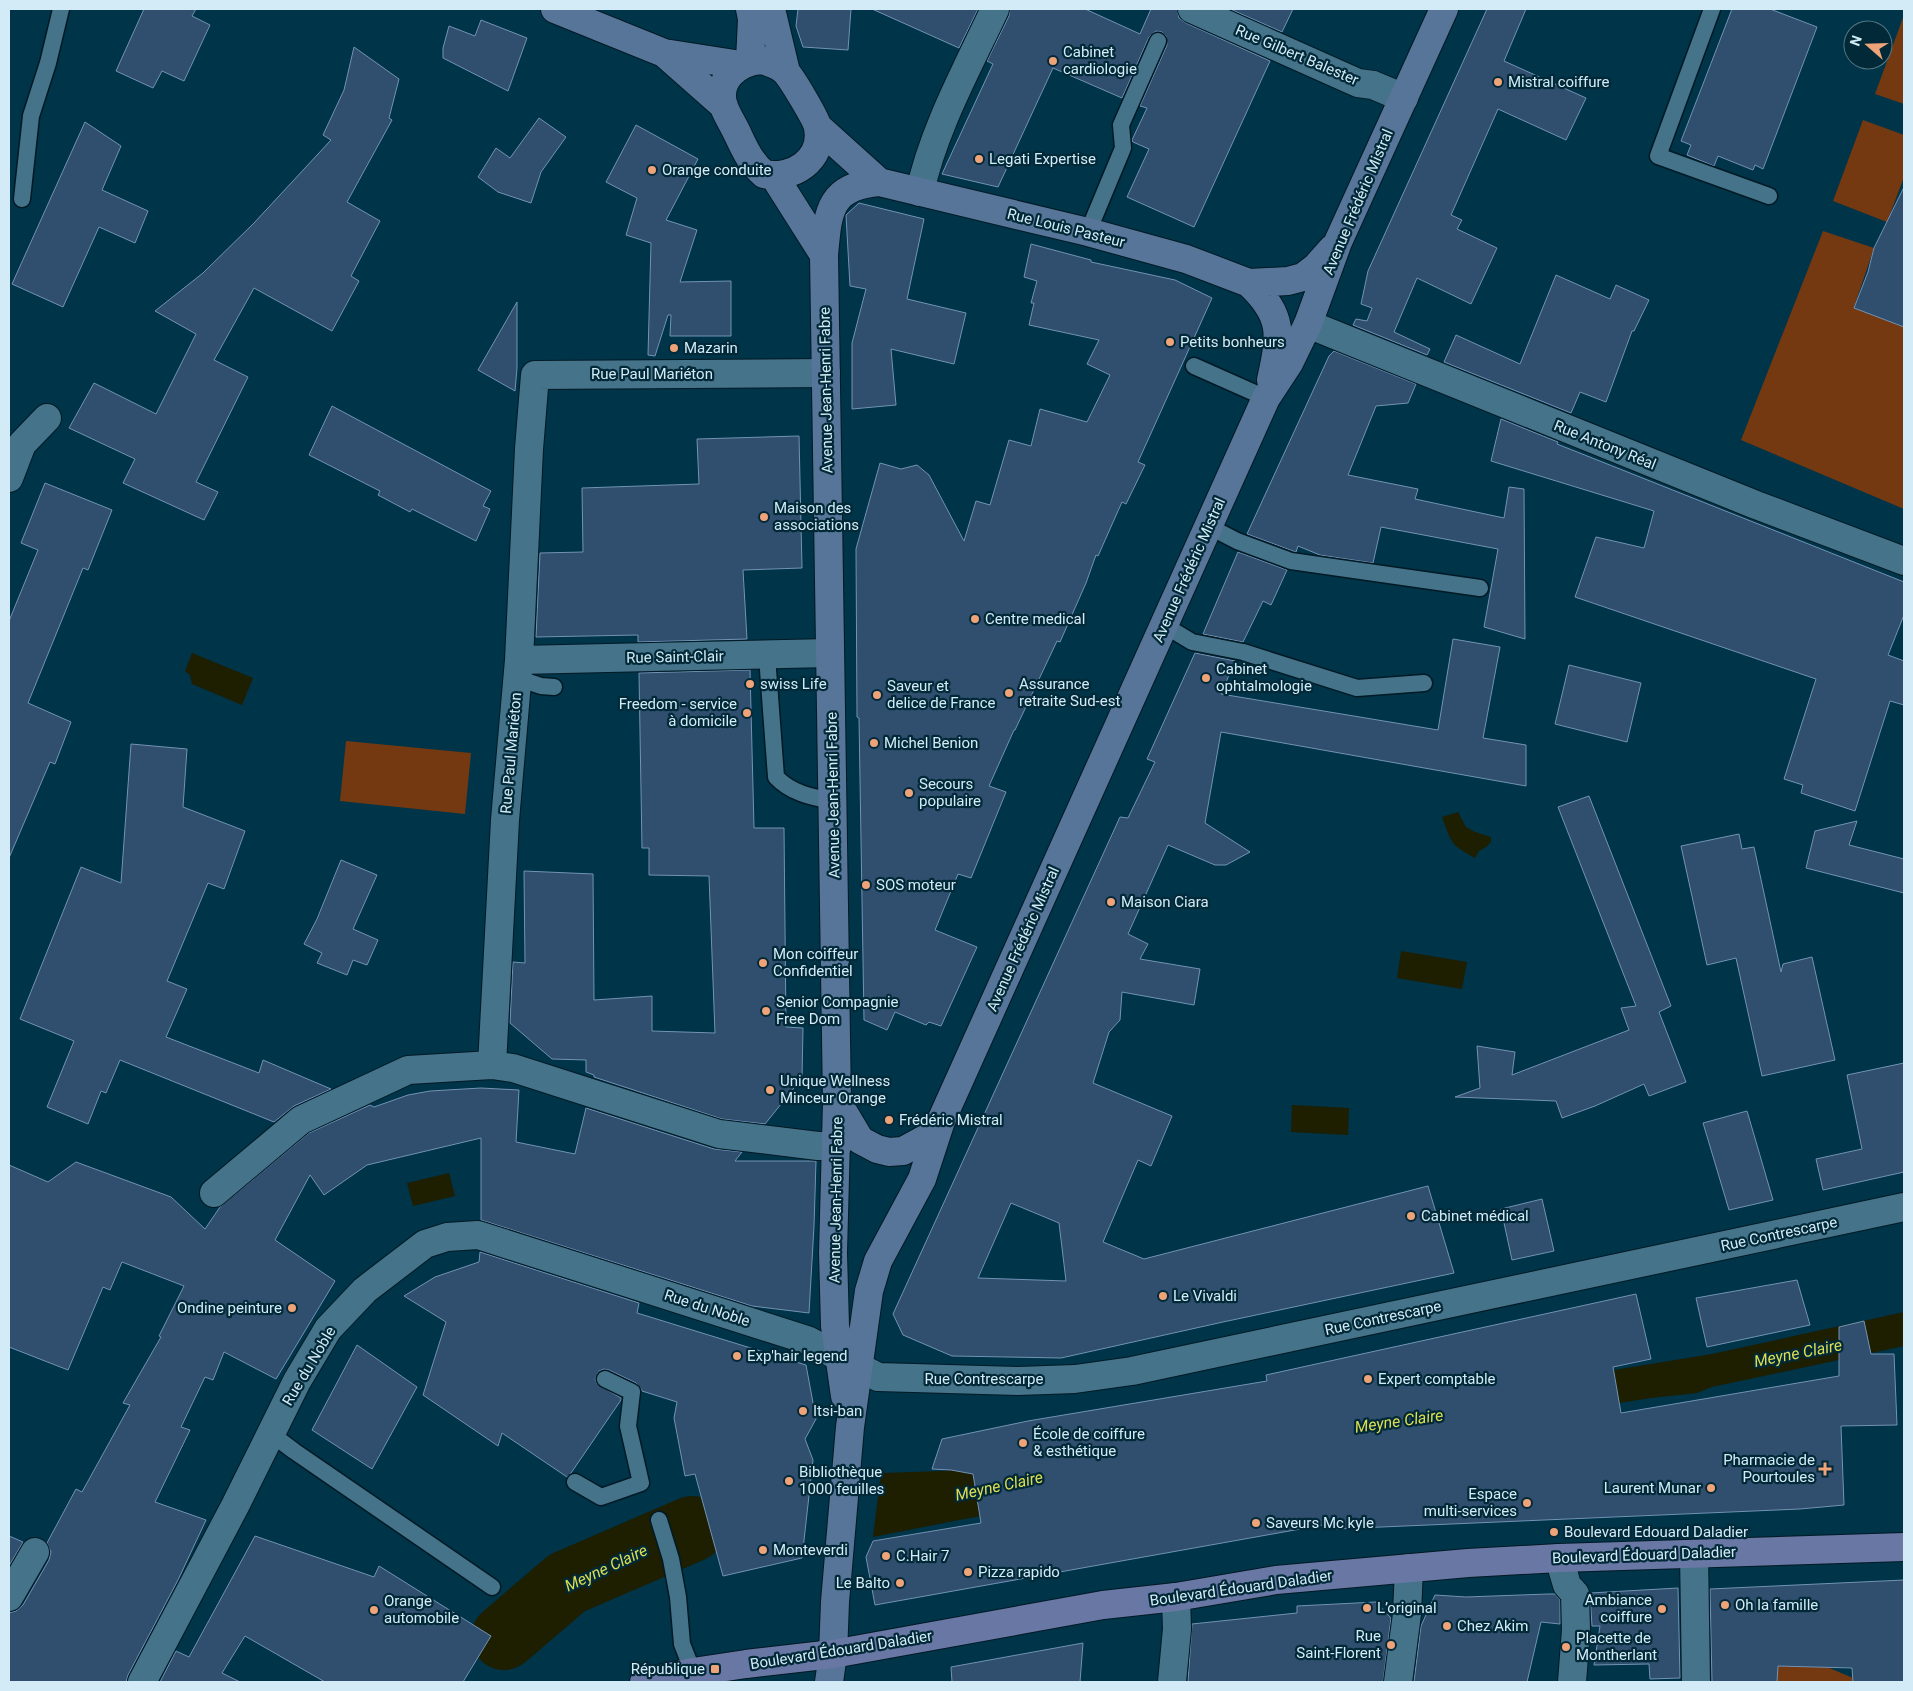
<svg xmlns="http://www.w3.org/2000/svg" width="1913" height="1691" viewBox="0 0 1913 1691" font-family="Roboto,sans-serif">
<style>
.green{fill:#753911}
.water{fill:#1e1e00}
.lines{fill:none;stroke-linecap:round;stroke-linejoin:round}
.river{stroke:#1e1e00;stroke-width:66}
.building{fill:#304e6d;stroke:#7293b5;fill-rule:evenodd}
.lane-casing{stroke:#021a25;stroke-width:19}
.street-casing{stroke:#021a25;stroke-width:30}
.secondary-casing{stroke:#021a25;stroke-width:30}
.primary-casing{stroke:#021a25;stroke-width:30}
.lane{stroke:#44738a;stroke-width:16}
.street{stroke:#44738a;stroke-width:28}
.secondary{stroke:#577598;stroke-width:28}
.primary{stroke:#6977a5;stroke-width:28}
.poi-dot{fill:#efa378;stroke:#022938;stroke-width:2}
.labels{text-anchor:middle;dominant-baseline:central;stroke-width:4.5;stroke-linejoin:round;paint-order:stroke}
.poi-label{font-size:15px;fill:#d2ebf7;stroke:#022938;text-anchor:start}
.street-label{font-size:15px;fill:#d2ebf7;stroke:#022938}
.water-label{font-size:16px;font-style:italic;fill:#ddde51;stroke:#022938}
</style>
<rect width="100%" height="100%" fill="#003448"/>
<path class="green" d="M1904 15V104L1875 94Z
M1863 120 1904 135V177L1887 222 1833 201Z
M1823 231 1874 248 1854 307 1904 327V509L1741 440Z
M346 741 471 753 465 814 340 801Z
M1778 1666 1827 1667 1853 1678V1682H1777Z"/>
<path class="water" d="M192 653 253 678 242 705 192 684 190 675 185 671Z
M1458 812 1466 827 1475 832 1491 837V842L1486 847 1479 851 1475 858C1450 844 1452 844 1442 817Z
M1401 951 1467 962 1462 989 1397 978Z
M1292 1105 1349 1108 1348 1135 1291 1132Z
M449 1173 455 1196 413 1206 407 1183Z
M1904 1312V1346L1712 1387 1697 1393 1651 1398 1543 1415 959 1520 873 1537 881 1473 943 1471 1074 1458 1712 1354Z"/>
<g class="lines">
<path class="river" d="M504 1637 567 1583 692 1529"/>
</g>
<path class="building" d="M144 9H196L192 16 210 25 184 81 162 71 153 88 116 71Z
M798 9H851L848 50 803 47 796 26Z
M872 9H978L959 48Z
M1010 9H1085L1140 34 1151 9H1177L1179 18 1186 23 1270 61 1194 227 1127 197 1149 149 1133 142 1132 140 1147 108 1140 106 1167 45 1166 36 1162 32 1156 31 1149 37 1122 98 1053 68 998 187 942 174 993 64 987 61 1009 16Z
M1230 9H1293L1282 32Z
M1487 9H1526L1504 61 1586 98 1566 140 1498 109 1451 215 1462 220 1457 229 1497 248 1471 304 1417 278 1394 332 1430 349 1427 355 1353 325 1356 319 1367 321 1372 308 1361 304 1368 271Z
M1732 9H1770L1817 27 1763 169 1755 165 1753 170 1718 156 1714 166 1687 155 1691 145 1681 141Z
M481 20 527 38 508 91 443 58V48L449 26 475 36Z
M354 47 399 79 389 118 392 120 347 202 380 221 351 276 359 281 332 331 254 288 214 360 248 377 196 482 218 492 204 520 123 483 135 459 69 428 94 383 156 414 196 334 155 311 203 273 254 223 331 140 323 135 344 90Z
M539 118 566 137 541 172 531 203 498 192 478 177 496 148 510 158Z
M85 122 121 146 102 190 148 211 135 243 99 227 63 307 12 284Z
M636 125 698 159 666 220 697 230 680 282 731 281V336H670L671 315H668L655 356 648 355 651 243 626 235 637 198 606 182Z
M1904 187V327L1854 308 1868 272 1874 248Z
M859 203 924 219 907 299 966 313 954 364 891 349 896 405 852 409V343L866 289 850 286 846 215Z
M1031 244 1091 260V262L1175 280 1212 298 1138 462 1145 465 1126 504 1122 502 1098 556 1096 555 1086 583 1060 642 1057 641 1015 730H1014L989 786 1006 792 971 878 958 874 935 930 977 947 941 1026 929 1022 926 1025 895 1012 887 1030 864 1020 859 718 857 717 856 549 880 463 901 469 917 465 929 475 964 541 976 501 990 505 1009 440 1031 446 1040 409 1087 422 1110 375 1087 364 1099 340 1029 325 1034 303H1031L1037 281 1024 277Z
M1556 275 1610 299 1616 285 1649 300 1634 331H1632L1606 402 1580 392 1571 413 1444 362 1456 335 1520 364Z
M517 302V368L515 391 478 370Z
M1334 351 1416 384 1408 403 1376 406 1348 475 1418 489 1415 499 1504 518 1509 487 1524 489 1525 639 1484 627 1498 549 1381 527 1373 563 1320 555 1298 546 1296 552 1293 551 1247 534 1329 356Z
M332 406 491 491 483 506 490 509 476 541 412 509 410 512 378 495 380 491 309 455Z
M1501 419 1558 442 1557 444 1904 582V615L1888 655 1904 661V705L1890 701 1855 811 1801 793 1803 785 1784 779 1816 679 1575 597 1596 537 1644 548 1654 511 1491 461Z
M799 436 802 568 743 570 747 639 638 642V635L536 637 540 553 583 552 582 488 699 484 697 439Z
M45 483 112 510 88 570 83 568 28 703 71 722 55 764 50 762 9 858V621L38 550 21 543Z
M1238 552 1287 570 1271 605 1263 601 1243 642 1203 634Z
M1453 639 1500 647 1483 738 1526 745V786L1221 732 1205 823 1250 852 1226 865H1215L1168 845 1128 934 1148 944 1140 959 1200 969 1194 1005 1122 992 1120 1020 1109 1032 1093 1083 1172 1116 1151 1166 1138 1160 1103 1242 1144 1259 1428 1186 1454 1273 1223 1322 1061 1358 952 1356 903 1335 893 1314 1120 817 1128 818 1155 762 1147 759 1195 653 1235 661 1221 694 1438 730ZM1011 1203 1059 1223 1066 1281 978 1278Z
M1569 665 1641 683 1627 742 1555 724Z
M750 670 754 828H784L786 1027 803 1028 802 1078 765 1124 722 1119 594 1077V1075L586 1072V1060L552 1059 510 1023 513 962 525 963 524 871 593 874 594 1000 652 996V1031L715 1033 709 876 649 875V848H642L639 673Z
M131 744 187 749 183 807 245 831 224 889 208 883 167 981 187 989 166 1037 259 1073 263 1060 331 1089 294 1106 274 1122 120 1060 106 1093 101 1091 88 1124 47 1107 74 1041 20 1019 81 867 121 883Z
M1589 796 1671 1006 1659 1012 1686 1082 1649 1096 1644 1084 1595 1106 1562 1118 1556 1101 1455 1097 1480 1088 1477 1046 1515 1052 1512 1075 1629 1030 1621 1008 1636 1006 1558 807Z
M1857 821 1849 845 1904 859V893L1806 868 1815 831Z
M1739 834 1742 849 1754 847 1781 972 1783 964 1812 957 1835 1060 1762 1076 1736 958 1707 965 1681 846Z
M341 860 377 875 353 929 378 940 367 965 353 960 347 975 317 963 322 953 304 944 317 919Z
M1904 1063V1172L1823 1190 1816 1159 1862 1149 1847 1075Z
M481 1088 519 1090 516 1142 575 1154 586 1108 714 1149 742 1152 735 1161H816L814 1226 809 1313 752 1306 481 1220V1138L367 1165 324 1195 310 1175 275 1240 335 1281 276 1379 224 1352 213 1380 205 1377 181 1427 190 1430 155 1502 206 1520 178 1580 128 1675 126 1682H9V1613L16 1611 23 1605 49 1560 51 1552 47 1543 76 1489 82 1492 130 1405 123 1403 161 1337 159 1336 184 1286 122 1262 110 1290 103 1287 68 1370 9 1347V1165L48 1182 76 1162 171 1197 205 1229 220 1207 309 1133 370 1105 374 1107 408 1095 430 1091Z
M1747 1111 1773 1200 1729 1210 1703 1123Z
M1542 1199 1554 1251 1512 1260 1501 1209Z
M480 1252 639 1303 637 1313 806 1365 816 1419 805 1439 813 1460 802 1558 723 1576 695 1474 685 1476 674 1418 677 1402 642 1391 640 1387 636 1383 609 1370 604 1369 599 1371 595 1379 597 1384 621 1398V1400L571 1473 567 1477 502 1433 498 1446 423 1395 446 1322 404 1296 435 1277 479 1262Z
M1797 1280 1810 1325 1707 1347 1696 1298Z
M1636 1294 1651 1359 1613 1367 1621 1413 1839 1376V1327L1864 1321 1871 1354H1894L1897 1425 1841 1426 1844 1505 1800 1509 1335 1529 1334 1523 875 1605 866 1557 873 1541 981 1523 973 1474 951 1470 932 1469 942 1439 1028 1421 1267 1381 1266 1375Z
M357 1345 417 1387 372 1469 312 1430Z
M9 1536 23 1542 9 1566Z
M255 1536 374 1577 379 1566 491 1636 463 1682H325L245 1636 222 1673 240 1682H160L176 1651 189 1657Z
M1904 1580V1682H1853L1852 1668 1778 1666 1777 1682H1712L1710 1589Z
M1678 1588 1680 1678 1650 1679 1649 1664 1594 1665 1600 1626H1592L1590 1593Z
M1548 1594H1555L1560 1600V1624L1541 1622 1527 1682H1414L1421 1626 1435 1595 1466 1597Z
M1376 1602 1391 1618 1383 1682H1188L1192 1624 1297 1613V1606Z
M1083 1643 1080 1682H952L951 1667Z"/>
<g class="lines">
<defs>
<path id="lane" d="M1712 9 1658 156 1769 196
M22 199 31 116 48 63 61 9
M1088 232 1123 148 1121 125 1158 41
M1194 366 1266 398
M1208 526 1237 541 1291 561 1480 588
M1164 625 1192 642 1243 652 1357 688 1424 683
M767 656 776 777C791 793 811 797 833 801
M517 678 541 686 554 687
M270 1433 294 1451 492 1587
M575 1482 601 1497 641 1483 628 1426 632 1392 605 1379
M659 1520 671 1559 678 1597 682 1644 693 1672"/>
<path id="street" d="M1192 9 1358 83 1373 85 1404 98
M920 192C933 130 968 67 995 9
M1308 324 1756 505 1904 561
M9 478 22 444 47 418
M519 660 830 653
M492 1065 505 820 519 660 529 449 535 375 826 373
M214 1193 301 1120 408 1070 492 1065 513 1068 719 1134 818 1146H837
M1694 1554 1696 1682
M1559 1558 1567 1585 1575 1594 1576 1630 1572 1682
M9 1597 35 1552
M142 1682 235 1506 297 1381 328 1329 365 1290 425 1244 447 1237 478 1235 807 1340 878 1377 1018 1381 1075 1379 1132 1371 1904 1207
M1172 1682 1177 1629 1176 1597
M1398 1682 1407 1614 1409 1568"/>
<path id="secondary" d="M555 9 664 53 741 65
M771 9 786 72
M664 53 724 106
M761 60C770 62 778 65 785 71 791 77 817 120 818 128 824 160 792 180 764 174 751 163 745 150 738 135 734 126 728 117 724 107 715 81 737 62 761 60Z
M750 61 752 19 750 9
M818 127 879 182
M774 176 824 255
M1249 283C1284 316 1281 335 1271 380
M838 1103 860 1140 877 1149 889 1152 903 1151 936 1133
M845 1396 835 1326 833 1253 837 1102 824 255C828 213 828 186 879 182L1088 232 1186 259 1249 283 1288 281 1303 277 1316 267 1332 249
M829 1682 833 1654 835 1602 850 1427 869 1291 878 1261 922 1179 941 1121 1266 398 1289 363 1308 324 1338 242 1444 9"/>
<path id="primary" d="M644 1682 693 1672 746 1664 833 1654 1103 1605 1176 1597 1276 1580 1468 1563 1559 1558 1904 1547"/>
</defs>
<use href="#lane" class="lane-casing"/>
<use href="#street" class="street-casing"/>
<use href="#secondary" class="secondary-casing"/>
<use href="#primary" class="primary-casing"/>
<use href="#lane" class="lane"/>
<use href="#street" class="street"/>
<use href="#secondary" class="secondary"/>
<use href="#primary" class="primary"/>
</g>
<g class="poi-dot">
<circle cx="1053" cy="61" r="5"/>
<circle cx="1498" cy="82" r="5"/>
<circle cx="979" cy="159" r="5"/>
<circle cx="652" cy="170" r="5"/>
<circle cx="1170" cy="342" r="5"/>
<circle cx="674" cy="348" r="5"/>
<circle cx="764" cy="517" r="5"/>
<circle cx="975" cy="619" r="5"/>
<circle cx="1206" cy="678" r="5"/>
<circle cx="750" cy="684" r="5"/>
<circle cx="1009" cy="693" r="5"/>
<circle cx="877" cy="695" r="5"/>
<circle cx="747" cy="713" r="5"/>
<circle cx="874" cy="743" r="5"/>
<circle cx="909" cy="793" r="5"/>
<circle cx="866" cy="885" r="5"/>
<circle cx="1111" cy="902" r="5"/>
<circle cx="763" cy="963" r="5"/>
<circle cx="766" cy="1011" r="5"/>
<circle cx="770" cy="1090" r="5"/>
<circle cx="889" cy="1120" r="5"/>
<circle cx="1411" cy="1216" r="5"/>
<circle cx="1163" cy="1296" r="5"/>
<circle cx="292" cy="1308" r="5"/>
<circle cx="737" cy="1356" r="5"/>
<circle cx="1368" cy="1379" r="5"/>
<circle cx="803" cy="1411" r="5"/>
<circle cx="1023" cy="1443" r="5"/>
<path d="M1822.5 1461.5h5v5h5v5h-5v5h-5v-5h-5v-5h5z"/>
<circle cx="789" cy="1481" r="5"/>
<circle cx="1711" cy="1488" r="5"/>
<circle cx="1527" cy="1503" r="5"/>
<circle cx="1256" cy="1523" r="5"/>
<circle cx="1554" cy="1532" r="5"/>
<circle cx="763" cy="1550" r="5"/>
<circle cx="886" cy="1556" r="5"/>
<circle cx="968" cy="1572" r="5"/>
<circle cx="900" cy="1583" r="5"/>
<circle cx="1725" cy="1605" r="5"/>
<circle cx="1367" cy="1608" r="5"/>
<circle cx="1662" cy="1609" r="5"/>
<circle cx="374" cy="1610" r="5"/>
<circle cx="1447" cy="1626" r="5"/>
<circle cx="1391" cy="1645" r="5"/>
<circle cx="1566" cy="1647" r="5"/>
<rect x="710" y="1664" width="10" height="10" rx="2.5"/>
</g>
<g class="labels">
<g class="poi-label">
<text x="1063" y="52">Cabinet<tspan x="1063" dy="17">cardiologie</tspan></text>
<text x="1508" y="82">Mistral coiffure</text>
<text x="989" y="159">Legati Expertise</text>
<text x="662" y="170">Orange conduite</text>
<text x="1180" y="342">Petits bonheurs</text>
<text x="684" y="348">Mazarin</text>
<text x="774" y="508">Maison des<tspan x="774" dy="17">associations</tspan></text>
<text x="985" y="619">Centre medical</text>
<text x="1216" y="669">Cabinet<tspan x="1216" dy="17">ophtalmologie</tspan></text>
<text x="760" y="684">swiss Life</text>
<text x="1019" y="684">Assurance<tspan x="1019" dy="17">retraite Sud-est</tspan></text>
<text x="887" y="686">Saveur et<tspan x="887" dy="17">delice de France</tspan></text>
<text x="737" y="704" text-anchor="end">Freedom - service<tspan x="737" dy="17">à domicile</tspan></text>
<text x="884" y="743">Michel Benion</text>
<text x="919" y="784">Secours<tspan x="919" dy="17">populaire</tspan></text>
<text x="876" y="885">SOS moteur</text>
<text x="1121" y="902">Maison Ciara</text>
<text x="773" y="954">Mon coiffeur<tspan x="773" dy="17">Confidentiel</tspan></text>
<text x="776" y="1002">Senior Compagnie<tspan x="776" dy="17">Free Dom</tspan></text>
<text x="780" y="1081">Unique Wellness<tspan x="780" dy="17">Minceur Orange</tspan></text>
<text x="899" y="1120">Frédéric Mistral</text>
<text x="1421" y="1216">Cabinet médical</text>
<text x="1173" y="1296">Le Vivaldi</text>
<text x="282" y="1308" text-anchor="end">Ondine peinture</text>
<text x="747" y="1356">Exp'hair legend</text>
<text x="1378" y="1379">Expert comptable</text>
<text x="813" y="1411">Itsi-ban</text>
<text x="1033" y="1434">École de coiffure<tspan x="1033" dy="17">&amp; esthétique</tspan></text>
<text x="1815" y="1460" text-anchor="end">Pharmacie de<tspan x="1815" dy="17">Pourtoules</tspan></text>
<text x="799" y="1472">Bibliothèque<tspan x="799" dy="17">1000 feuilles</tspan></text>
<text x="1701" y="1488" text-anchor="end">Laurent Munar</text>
<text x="1517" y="1494" text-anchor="end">Espace<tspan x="1517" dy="17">multi-services</tspan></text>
<text x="1266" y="1523">Saveurs Mc kyle</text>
<text x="1564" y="1532">Boulevard Edouard Daladier</text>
<text x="773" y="1550">Monteverdi</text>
<text x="896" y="1556">C.Hair 7</text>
<text x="978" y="1572">Pizza rapido</text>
<text x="890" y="1583" text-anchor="end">Le Balto</text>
<text x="1652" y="1600" text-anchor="end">Ambiance<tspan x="1652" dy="17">coiffure</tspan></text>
<text x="384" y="1601">Orange<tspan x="384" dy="17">automobile</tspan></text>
<text x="1735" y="1605">Oh la famille</text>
<text x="1377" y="1608">L’original</text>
<text x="1457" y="1626">Chez Akim</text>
<text x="1381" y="1636" text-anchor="end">Rue<tspan x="1381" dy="17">Saint-Florent</tspan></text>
<text x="1576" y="1638">Placette de<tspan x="1576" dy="17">Montherlant</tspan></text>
<text x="705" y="1669" text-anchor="end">République</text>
</g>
<g class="street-label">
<text transform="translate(1297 55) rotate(23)">Rue Gilbert Balester</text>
<text transform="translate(1358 202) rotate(-67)">Avenue Frédéric Mistral</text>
<text transform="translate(1066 228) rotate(14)">Rue Louis Pasteur</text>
<text x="652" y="374">Rue Paul Mariéton</text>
<text transform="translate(826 390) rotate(-91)">Avenue Jean-Henri Fabre</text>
<text transform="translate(1605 445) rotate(22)">Rue Antony Réal</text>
<text transform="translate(1189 570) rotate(-66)">Avenue Frédéric Mistral</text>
<text transform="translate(675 657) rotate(-1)">Rue Saint-Clair</text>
<text transform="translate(511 753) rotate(-85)">Rue Paul Mariéton</text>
<text transform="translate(833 795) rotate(-91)">Avenue Jean-Henri Fabre</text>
<text transform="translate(1023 939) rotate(-66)">Avenue Frédéric Mistral</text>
<text transform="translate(836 1200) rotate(-89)">Avenue Jean-Henri Fabre</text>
<text transform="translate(1779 1234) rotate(-12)">Rue Contrescarpe</text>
<text transform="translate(707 1308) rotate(18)">Rue du Noble</text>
<text transform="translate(1383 1318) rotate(-12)">Rue Contrescarpe</text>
<text transform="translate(309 1366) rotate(-59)">Rue du Noble</text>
<text x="984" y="1379">Rue Contrescarpe</text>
<text transform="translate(1644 1555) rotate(-2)">Boulevard Édouard Daladier</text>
<text transform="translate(1241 1588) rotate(-8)">Boulevard Édouard Daladier</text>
<text transform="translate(841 1650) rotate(-9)">Boulevard Édouard Daladier</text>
</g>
<g class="water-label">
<text transform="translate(1798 1353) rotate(-11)">Meyne Claire</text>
<text transform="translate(1399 1421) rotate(-8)">Meyne Claire</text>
<text transform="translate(999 1486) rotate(-12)">Meyne Claire</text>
<text transform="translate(606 1568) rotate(-25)">Meyne Claire</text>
</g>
</g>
<rect width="1913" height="1691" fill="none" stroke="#d2ebf7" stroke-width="20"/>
<g transform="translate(1868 45) rotate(290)"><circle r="24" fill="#022938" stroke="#557784"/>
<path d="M0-4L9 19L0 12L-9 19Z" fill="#efa378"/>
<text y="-8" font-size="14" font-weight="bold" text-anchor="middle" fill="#d2ebf7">N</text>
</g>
</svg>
